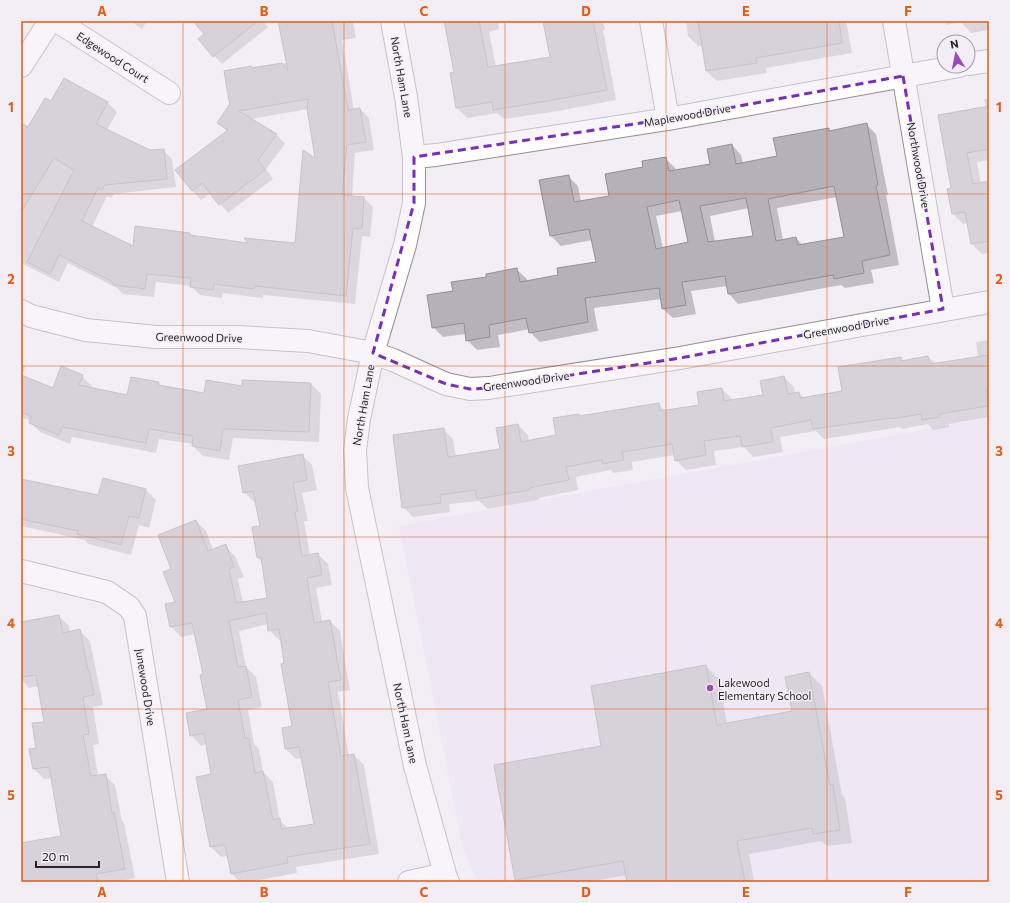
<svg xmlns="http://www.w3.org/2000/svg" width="1010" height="903" viewBox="0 0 1010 903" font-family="Commissioner,sans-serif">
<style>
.built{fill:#eae0ef}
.shadow{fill:#0003;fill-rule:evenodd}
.building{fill:#b6b0b9;stroke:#958f97;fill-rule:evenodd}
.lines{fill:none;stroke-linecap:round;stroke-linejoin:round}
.minor-casing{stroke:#948e96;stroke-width:24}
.minor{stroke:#fff;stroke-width:22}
.marked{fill:none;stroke:#7b2cbf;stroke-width:3;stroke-dasharray:8 5;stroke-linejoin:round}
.grid{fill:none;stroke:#e8590c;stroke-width:1;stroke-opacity:0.55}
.poi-dot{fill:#9a4aba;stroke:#f3edf6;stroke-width:1.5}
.labels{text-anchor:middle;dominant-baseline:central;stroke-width:3;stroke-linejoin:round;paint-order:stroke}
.street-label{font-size:11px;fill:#272528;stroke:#f3edf6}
.poi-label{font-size:11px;fill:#272528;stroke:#f3edf6;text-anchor:start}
.neatline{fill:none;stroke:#e8590c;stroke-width:1.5}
.grid-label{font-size:13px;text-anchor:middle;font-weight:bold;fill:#e8590c}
</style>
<rect width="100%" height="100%" fill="#f3edf6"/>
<path class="built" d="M989 418V882H478L463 849 399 526Z"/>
<path class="shadow" d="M131 21H147L142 29Z
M194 21H263L268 27 222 64 214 56 205 34Z
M280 21H353L356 38 342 40 354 110 360 109 369 118 374 150 355 153 352 197 364 198 373 207 370 237 362 236 355 304 263 295V298L223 293 222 298 200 295 191 286 156 282 154 297 123 294 117 288 68 263 59 282 21 263V124L29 129 51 102 64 79 108 103 117 112 107 130 150 151 163 150 172 159 176 187 114 194 111 198 107 196 92 227 134 248 136 228 190 234 192 236 250 244H296L317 160 308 109 251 119 277 135 285 144 266 169 273 179 228 213 211 193 201 200 193 191 176 170 227 131 218 123 232 108 251 67 253 69 287 63Z
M445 21H498L499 29 489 32 496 67 551 58 544 21H603L605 30H603L616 100 558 111 504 119 497 113 467 118 457 108 455 73Z
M686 21H846L852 53 766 68 767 73 717 81 706 71 703 46H698L688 36Z
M943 21H989V30L971 33 961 22 946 25Z
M984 99H989V160L977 162 981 184 989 182V253L982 254 972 244 968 223 963 224 953 214 952 189 986 107Z
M867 125 876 134 888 195H886L899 265 871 270 874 283 845 288 841 285 738 304 729 294 727 286 691 291 696 314 673 318 663 309 662 299 594 308 598 331 540 342 530 332V329L498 335 500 347 477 350 467 340 466 334 443 337 433 327 454 292 487 278 517 270 527 279V282L559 276 597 263 592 240 561 246 551 236 568 176 578 186 581 202 611 196 644 168 665 158 675 168 676 171 711 164 732 145 741 155 743 164 778 157 828 129 831 132ZM837 197 845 238 803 245 796 238 783 240 777 208ZM749 208 754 237 715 242 710 216ZM682 211 689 243 663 248 656 216Z
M989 340V417L949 424V427L933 430 928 424 902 429 901 427 824 439 816 431 780 437 783 452 753 457 744 447 714 451 716 465 686 470 676 460 675 455 632 462 633 470 613 473 611 470 576 477 578 490 539 498V500L488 509 479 501 449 504 450 512 413 517 403 507 443 429 453 439 456 457 501 449 518 425 528 435 529 441 557 436 578 415 581 417 659 404 666 412 700 406 722 389 732 399V401L764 395 784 377 794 387 795 394 799 393 804 398 843 392 900 358 904 361 928 357 936 364 978 357 976 342Z
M21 363 25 367 22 377 53 389 82 376 92 386 91 389 128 396 158 383 162 387 204 394 243 387 311 384 321 394 319 442 233 438 229 460 203 456 193 446V444L159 439 156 453 72 437 70 444 40 432 30 422 31 421 21 417Z
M302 455 312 465 317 490 302 493 308 521H304L310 555 318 554 328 564 332 585 316 588 322 622 330 621 340 631 350 690 338 692 349 756 354 755 364 765 379 854 296 867 297 873 248 882H240L231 873 228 856 221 857 211 847 212 775 207 744 201 746 191 735 208 710 204 675 195 634 181 637 171 627 176 603 172 569 196 521 206 531 213 550 225 546 235 556 244 577 238 579 243 603 269 599 263 563 258 558 261 527 256 502H254L244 492ZM268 624 269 630 279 640H282L285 664 293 727 286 749 296 759 302 758 315 825 289 829 280 821 273 782 263 772 259 749 254 744 248 710 262 707 256 677 246 667 239 631Z
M21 480 99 497 146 490 156 500 149 528 139 525 131 555 88 544 85 540 21 526Z
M59 616 69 626 70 632 80 631 90 641 103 705 93 707 99 744 93 745 98 776 105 775 115 785 122 821 124 823 135 878 116 882H21V844L62 837 52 778 44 779 34 769 37 749 45 722 39 686 29 688 21 679V623Z
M706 666 719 679 727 724 793 712 809 673 822 686 842 795 845 798 852 843 827 846 821 841 749 854 754 882H628L627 875 588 882H518L516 880 603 747Z"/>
<path class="building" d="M193 21H258L213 57 198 39 204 34Z
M278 21H332L348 110 360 108 366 142 347 145 342 195 364 197 362 229 353 228 346 296 255 286 254 289 214 284 213 290 190 287 191 278 147 274 145 289 113 285V282L59 255 50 274 27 262 74 170 54 158 21 212V123L28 127 45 98 51 101 64 78 108 102 96 124 150 150 164 149 167 179 105 185 102 190 98 188 82 221 133 246 135 226 190 233V235L248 243 244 238 295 243 303 150 315 158 307 108 308 99 239 111 277 134 258 160 265 170 219 205 202 183 192 191 175 170 228 130 217 123 229 105 230 106 224 71 251 66V68L282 63 288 71Z
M444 21H479L488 67 550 57 543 21H593L607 90 548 101 493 110 492 102 456 108 450 73 454 72Z
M698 21H839L842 43 756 58 757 63 706 71Z
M989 106V149L967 153 973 184 989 181V241L971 244 965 212 952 214 947 189 951 188 938 115Z
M867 123 878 185 876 186 890 255 862 261 864 273 834 279 833 275 728 294 725 276 682 282 686 305 662 309 659 288 585 298 588 322 529 333 526 318 489 325 490 337 466 341 464 323 432 328 427 295 453 291 451 282 486 277V274L517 268 520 282 558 275 557 268 596 262 589 229 550 236 539 180 569 175 574 202 609 196 605 174 643 167 642 161 666 157 669 171 710 164 707 149 732 144 736 164 777 156 773 138 829 128V131ZM834 186 844 237 798 245 796 237 776 241 768 199ZM746 198 753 236 708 242 700 206ZM679 200 688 242 656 249 647 207Z
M989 355V389L986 390 988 406 939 414 940 417 922 420 921 414 891 419V418L813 429 811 420 771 428 773 442 742 447 740 436 704 441 706 455 675 461 672 444 622 452 624 460 602 464V460L566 467 569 480 529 488 530 490 477 499 475 490 440 495 441 503 402 508 393 435 444 428 448 457 500 449 496 428 518 424 521 442 556 435 553 418 579 414V416L659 403 660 411 699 405 697 392 722 388 724 401 763 395 760 381 784 376 788 394 799 392 800 398 842 391 838 367 901 357V361L928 356 930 364Z
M61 366 83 375 79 385 127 395 131 377 159 382 158 385 204 393 206 380 242 386V380L311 383 309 432 223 429 220 451 192 446 193 436 149 429 146 443 62 427 59 435 29 423 31 416 21 412V375L53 388Z
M303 454 307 480 293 483 298 511 295 512 302 556 318 553 322 575 307 578 314 623 330 620 341 680 328 682 341 756 354 754 370 844 287 857 288 863 231 874 225 845 210 847 196 777 211 774 204 733 190 736 186 713 207 709 200 675 203 674 192 623 170 627 165 604 175 602 163 572 171 569 158 535 196 520 208 551 226 544 234 567 229 569 236 603 267 598 261 557 257 558 252 527 260 526 253 491 243 493 238 466ZM266 613 268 631 279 629 284 663 281 664 292 726 282 728 285 749 299 747 314 824 281 829 280 818 273 820 263 771 255 773 249 738H245L238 700 252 697 246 666 238 667 229 621Z
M103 478 146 489 139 518 129 516 121 545 77 534 78 531 21 519V479L98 495Z
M59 615 63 633 80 629 88 670H89L94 695 83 697 89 734 83 735 91 776 106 774 112 813 114 812 125 869 96 874 98 882H21V843L61 836 49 767 33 769 29 749 36 748 32 723 44 722 36 675 21 677V622Z
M706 665 717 725 792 711 785 677 809 672 830 785 833 784 840 830 813 834 812 828 737 841 745 882H627L623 861 515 880 494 765 601 746 591 686Z"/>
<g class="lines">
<defs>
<path id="minor" d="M57 21 169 93
M392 21 406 97 414 157V203L405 245 373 353 359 419 355 450 357 488 415 766 445 874 448 882
M651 21 668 119
M894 21 943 309
M968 64 989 61
M21 66 50 21
M414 157 436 155 668 119 959 66
M21 311 31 316 86 330 156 337H238L308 341 373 353 393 360 446 384 470 389 489 388 680 358 989 302
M21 571 107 592 129 607 135 616 178 882
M409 882 445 874"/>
</defs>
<use href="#minor" class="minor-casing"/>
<use href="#minor" class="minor"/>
</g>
<path d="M0 0H1010V903H0ZM903 76 943 309 680 358 489 388 470 389 446 384 373 353 414 203V157L668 119Z" fill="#f3edf6" fill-opacity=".55" fill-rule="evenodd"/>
<path class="marked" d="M903 76 943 309 680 358 489 388 470 389 446 384 373 353 414 203V157L668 119Z"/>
<path class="grid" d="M183 21V882M344 21V882M505 21V882M666 21V882M827 21V882M21 194H989M21 366H989M21 537H989M21 709H989"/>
<circle class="poi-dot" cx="710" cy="688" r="4"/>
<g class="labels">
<g class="street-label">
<text transform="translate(113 57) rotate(33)">Edgewood Court</text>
<text transform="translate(402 77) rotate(80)">North Ham Lane</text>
<text transform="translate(687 115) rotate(-10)">Maplewood Drive</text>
<text transform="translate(919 165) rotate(80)">Northwood Drive</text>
<text transform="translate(846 327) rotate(-10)">Greenwood Drive</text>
<text transform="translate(199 337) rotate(1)">Greenwood Drive</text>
<text transform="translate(526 381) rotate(-8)">Greenwood Drive</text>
<text transform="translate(363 405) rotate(-80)">North Ham Lane</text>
<text transform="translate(146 687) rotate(81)">Junewood Drive</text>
<text transform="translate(406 723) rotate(78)">North Ham Lane</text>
</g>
<g class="poi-label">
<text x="718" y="682">Lakewood<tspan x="718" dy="13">Elementary School</tspan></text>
</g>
</g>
<rect width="1010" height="903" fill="none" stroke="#f3edf6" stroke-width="44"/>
<g transform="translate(956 54) rotate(350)"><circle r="19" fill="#f3edf6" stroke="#a19da4"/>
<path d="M0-3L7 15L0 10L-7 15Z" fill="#9a4aba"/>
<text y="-6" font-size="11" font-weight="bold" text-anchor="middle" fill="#272528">N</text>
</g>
<path d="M36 861v6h63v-6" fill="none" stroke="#272528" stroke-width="2"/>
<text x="42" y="861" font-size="12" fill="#272528" stroke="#f3edf6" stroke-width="3" paint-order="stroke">20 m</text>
<rect x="22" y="22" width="966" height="859" class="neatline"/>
<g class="grid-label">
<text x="102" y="16">A</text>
<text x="264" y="16">B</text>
<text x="424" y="16">C</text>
<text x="586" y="16">D</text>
<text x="746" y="16">E</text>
<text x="908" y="16">F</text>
<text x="11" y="112">1</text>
<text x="999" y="112">1</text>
<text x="11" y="284">2</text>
<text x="999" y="284">2</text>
<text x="11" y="456">3</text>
<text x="999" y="456">3</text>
<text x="11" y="628">4</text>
<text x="999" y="628">4</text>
<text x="11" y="800">5</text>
<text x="999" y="800">5</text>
<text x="102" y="897">A</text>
<text x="264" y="897">B</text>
<text x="424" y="897">C</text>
<text x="586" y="897">D</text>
<text x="746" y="897">E</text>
<text x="908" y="897">F</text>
</g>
</svg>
